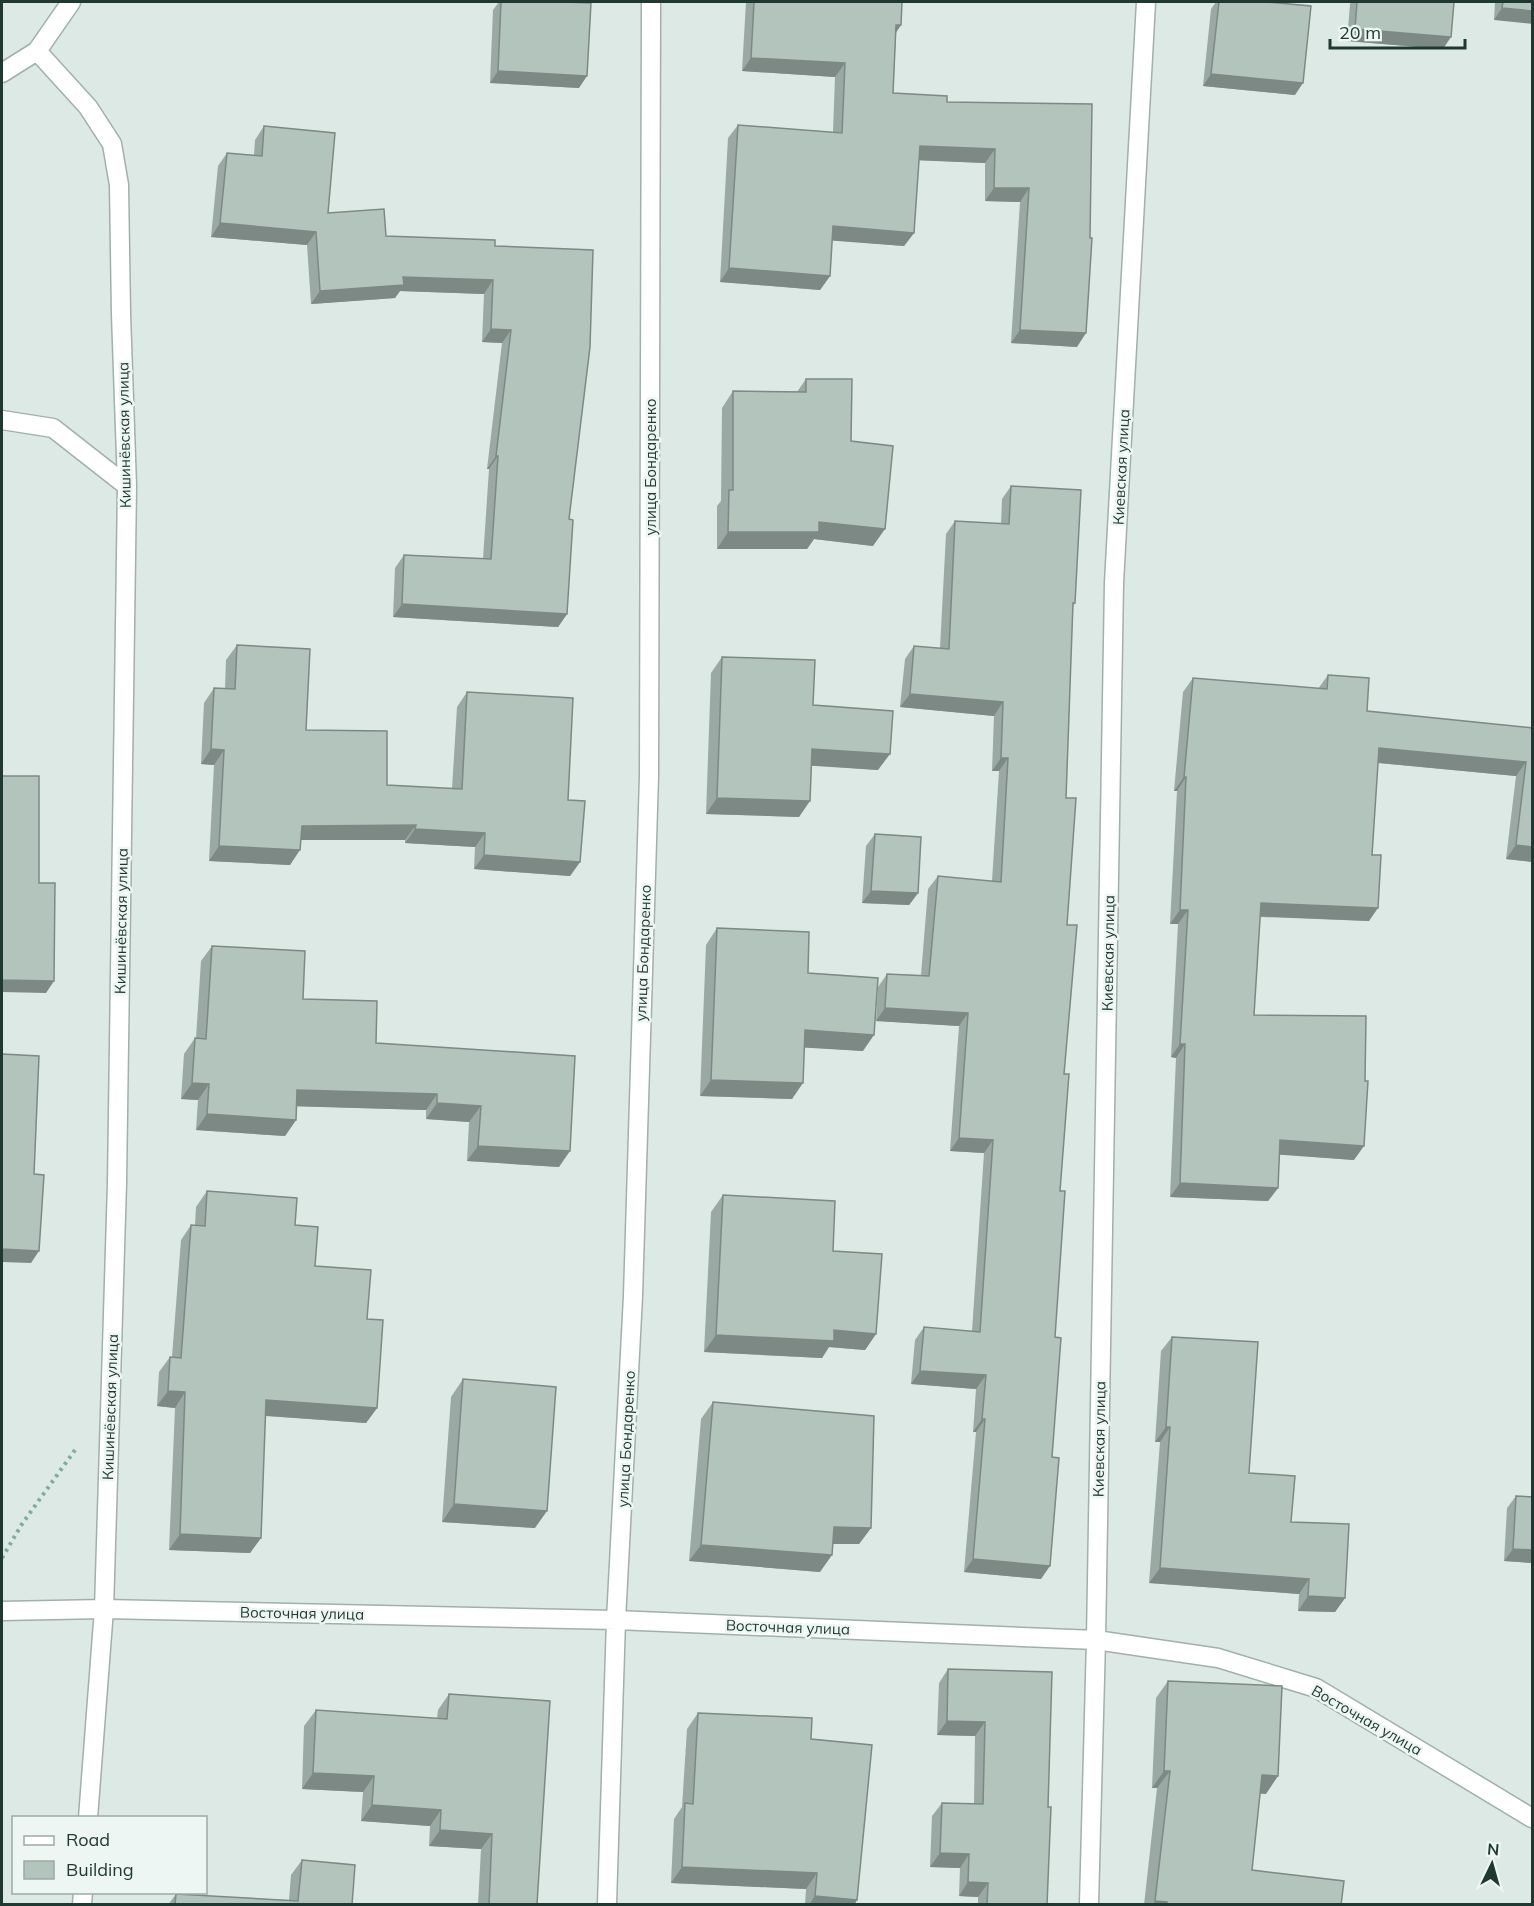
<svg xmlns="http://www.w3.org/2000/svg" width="1534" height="1906" viewBox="0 0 1534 1906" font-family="Mulish,sans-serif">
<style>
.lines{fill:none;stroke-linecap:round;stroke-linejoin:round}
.minor-casing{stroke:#a0b0ab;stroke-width:21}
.path{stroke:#7eac9e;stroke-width:4;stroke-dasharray:3 4.5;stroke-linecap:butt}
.minor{stroke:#fff;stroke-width:18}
.wall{fill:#9aa9a3}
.shaded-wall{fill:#7d8984}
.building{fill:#b3c4bd;stroke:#7d8984;stroke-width:1.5}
.labels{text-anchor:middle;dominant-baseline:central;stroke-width:5;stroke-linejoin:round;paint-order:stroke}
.street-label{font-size:15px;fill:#1f3832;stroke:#edf6f2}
</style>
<rect width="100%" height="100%" fill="#dde9e4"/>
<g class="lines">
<defs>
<path id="minor" d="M37 51 88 107 112 144 119 185 121 314 127 486 117 1183 104 1609 88 1818
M2 73 37 51 71 2
M2 420 53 428 127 486
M2 1611 104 1609 616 1620 1096 1640 1218 1658 1316 1688 1532 1818
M82 1904 83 1892
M607 1904 616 1620 633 1296 649 776 651 2
M1089 1904 1096 1640 1114 583 1146 2"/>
</defs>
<use href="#minor" class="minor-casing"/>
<path class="path" d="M2 1558 22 1524 75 1450"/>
<use href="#minor" class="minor"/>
</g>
<path class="wall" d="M499 2H565L579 88 490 83 493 10Z
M746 2H902L901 25 896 33 893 93 947 102 1092 104 1077 347 1011 343 1020 202 985 201V163L919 160 914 233 904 246 832 240 830 276 820 290 720 282 728 138 738 125 833 132 835 77 742 71Z
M1216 2H1266L1295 95 1203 86 1211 9Z
M1351 2H1454L1443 49 1347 41 1350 4Z
M1495 2H1533L1494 20Z
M264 126 328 213 386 236 495 246 569 519 567 614 558 627 393 617 395 568 404 555 483 559 489 469H487L502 343 482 342 484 294 400 291 395 298 311 304 307 245 211 237 218 166 227 153 254 155 255 140Z
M806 379 851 441 873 546 814 539 807 549H717V506L721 501 722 408 733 391 797 392Z
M1011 486 1075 603 1073 606 1066 798 1067 925 1060 1191 1055 1337 1041 1579 964 1572 976 1432H973L976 1389 911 1384 915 1340 924 1327 972 1331 984 1153 950 1151 959 1026 876 1021 878 987 887 974 921 975 928 889 938 876 992 881 999 771H992L994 716 900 707 905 659 914 646 940 648 946 534 955 521 1001 524 1002 499Z
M237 645 306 730 387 785 452 789 457 707 467 692 568 800 580 862 570 876 474 869 475 847 405 843V840H301L290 865 209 861 214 765 201 764 204 703 214 688 225 689 226 660Z
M722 657 813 705 878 770 811 765 799 817 706 814 711 673Z
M1328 675 1367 711 1532 728 1533 726V862L1506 859 1516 776 1378 763 1372 855 1369 921 1260 917 1254 1015 1354 1160 1279 1154 1278 1188 1268 1201 1170 1197 1176 1058 1171 1057 1178 924H1170L1177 791H1174L1183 692 1193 678 1318 689Z
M875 834 918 893 909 905 862 903 866 846Z
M717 928 808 973 863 1051 805 1047 792 1099 700 1096 706 945Z
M212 946 303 999 376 1043 575 1056 559 1167 467 1161 469 1122 426 1119V1110L296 1106V1120L285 1136 196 1130 198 1100 181 1099 184 1054 195 1038H196L201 961Z
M207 1191 295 1225 315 1266 367 1319 377 1408 366 1423 265 1416 261 1538 250 1553 169 1550 175 1408 157 1406 159 1372 170 1357H172L181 1240 191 1225H195L196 1207Z
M723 1195 833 1251 876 1334 865 1350 829 1347 822 1358 704 1352 711 1212Z
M1172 1337 1249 1473 1291 1522 1345 1598 1335 1612 1298 1611 1299 1594 1149 1583 1160 1442H1155L1161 1351Z
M463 1379 535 1528 442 1522 451 1397Z
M713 1402 871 1528 859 1544H833L820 1572 689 1561 701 1419Z
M1516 1496 1533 1497V1563L1504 1561 1507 1508Z
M948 1669 1048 1807 1047 1905H978V1897L959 1896 960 1868 930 1867 932 1816 942 1803 974 1804 975 1736 937 1735 939 1683Z
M1168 1681 1266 1794 1260 1793 1252 1870 1341 1905H1144L1157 1788H1152L1156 1698Z
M449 1694 537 1904 554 1905H478L481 1849 429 1846 430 1826 361 1821 363 1792 302 1789 304 1726 316 1710 437 1719 438 1710Z
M698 1713 811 1739 857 1900 854 1905H805L806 1889 671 1883 674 1819 682 1807 687 1729Z
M302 1860 352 1905H168L176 1894 289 1900 291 1875Z"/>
<path class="shaded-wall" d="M1502 8 1533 11V24L1494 20Z
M896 25H901L891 39Z
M1355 29 1451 37 1443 49 1347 41Z
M751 58 845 63 835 77 742 71Z
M498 71 587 76 579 88 490 83Z
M1211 74 1303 83 1295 95 1203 86Z
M920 146 995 149 985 163 911 160Z
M994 188H1029L1020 202 985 201Z
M220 223 316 232 307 245 211 237Z
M833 226 914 233 904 246 824 240Z
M729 268 830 276 820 290 720 282Z
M403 277 493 280 484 294 400 291 395 298 311 304 320 291Z
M491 329 511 330 502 343 482 342Z
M1020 330 1086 333 1077 347 1011 343Z
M496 456H498L489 469H487Z
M819 522 885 529 873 546 814 539 807 549H717L728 532Z
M402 604 567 614 558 627 393 617Z
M910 694 1003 702 994 716 900 707Z
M1379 748 1526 762 1516 776 1369 762Z
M211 749 224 750 214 765 201 764Z
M812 749 890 754 878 770 800 765Z
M1001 758H1008L999 771H992Z
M1184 777H1186L1177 791H1174Z
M717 798 810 801 799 817 706 814Z
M416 825 405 840H291L302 826Z
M415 829 485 833 475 847 405 843Z
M1516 845 1533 847V862L1506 859Z
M219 846 300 850 290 865 209 861Z
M484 855 580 862 570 876 474 869Z
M871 891 918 893 909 905 862 903Z
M1261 903 1378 908 1369 921 1251 916Z
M1180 910H1188L1178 924H1170Z
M2 980 54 981 46 993 2 992Z
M885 1008 968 1013 959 1026 876 1021Z
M805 1030 874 1035 863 1051 794 1047Z
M1180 1044H1185L1176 1058 1171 1057Z
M711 1080 803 1083 792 1099 700 1096Z
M192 1083 209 1084 198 1100 181 1099Z
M297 1090 437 1094 426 1110 286 1106Z
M437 1103 481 1106 469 1122 426 1119Z
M207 1114 296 1120 285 1136 196 1130Z
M959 1138 993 1140 984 1153 950 1151Z
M1280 1140 1364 1146 1354 1160 1270 1154Z
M478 1146 570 1151 559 1167 467 1161Z
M1180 1183 1278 1188 1268 1201 1170 1197Z
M2 1249 39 1251 31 1263 2 1262Z
M834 1330 876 1334 865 1350 829 1347 822 1358 704 1352 716 1335Z
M920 1371 986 1375 976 1389 911 1384Z
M168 1391 185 1392 175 1408 157 1406Z
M266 1400 377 1408 366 1423 255 1415Z
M982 1419H985L976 1432H973Z
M1166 1427H1170L1160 1442H1155Z
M454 1504 547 1511 535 1528 442 1522Z
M834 1527 871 1528 859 1544H822Z
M180 1534 261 1538 250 1553 169 1550Z
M701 1545 832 1555 820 1572 689 1561Z
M1513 1549 1533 1550V1563L1504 1561Z
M973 1559 1050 1566 1041 1579 964 1572Z
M1160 1568 1309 1579 1299 1594 1149 1583Z
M1308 1596 1345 1598 1335 1612 1298 1611Z
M947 1721 985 1722 975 1736 937 1735Z
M1164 1771H1170L1157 1788H1152Z
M313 1773 374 1776 363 1792 302 1789Z
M1262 1775 1278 1776 1266 1794 1250 1793Z
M372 1805 441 1810 430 1826 361 1821Z
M440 1830 492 1834 481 1849 429 1846Z
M940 1853 969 1854 960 1868 930 1867Z
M682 1867 817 1873 806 1889 671 1883Z
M968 1882 988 1883 978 1897 959 1896Z
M815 1896 857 1900 854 1905H809Z
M1155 1901 1167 1902 1165 1905H1153Z"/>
<path class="building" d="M501 2H565L591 3 587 76 498 71Z
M754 2H902L901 25H896L893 93 947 96V102L1092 104 1090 238H1092L1086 333 1020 330 1029 188H994L995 149 920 146 914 233 833 226 830 276 729 268 738 125 842 133 845 63 751 58Z
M1219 2H1266L1311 6 1303 83 1211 74Z
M1357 2H1454L1451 37 1355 29Z
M1503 2H1533V11L1502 8Z
M264 126 335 133 328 213 384 209 386 236 495 240V246L593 250 590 347 569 519 573 520 567 614 402 604 404 555 491 559 498 456H496L511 330 491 329 493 280 403 277 404 285 320 291 316 232 220 223 227 153 262 156Z
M806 379H852L851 441 893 446 885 529 819 522V532H728L729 490H733V391L806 392Z
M1011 486 1081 490 1075 603H1073L1066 798H1076L1067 925H1077L1064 1074H1069L1060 1191H1065L1055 1337 1061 1338 1052 1457 1059 1458 1050 1566 973 1559 985 1419H982L986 1375 920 1371 924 1327 980 1332 993 1140 959 1138 968 1013 885 1008 887 974 929 976 938 876 1001 882 1008 758H1001L1003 702 910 694 914 646 949 649 955 521 1009 524Z
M237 645 310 649 306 730 387 731V785L462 789 467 692 573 698 568 800 585 801 580 862 484 855 485 833 415 829 416 825 302 826 300 850 219 846 224 750 211 749 214 688 235 689Z
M722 657 815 660 813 705 893 711 890 754 812 749 810 801 717 798Z
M1328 675 1369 678 1367 711 1533 728V847L1516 845 1526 762 1379 748 1372 855H1381L1378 908 1261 903 1254 1015 1366 1016 1365 1081H1368L1364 1146 1280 1140 1278 1188 1180 1183 1185 1044H1180L1188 910H1180L1186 777H1184L1193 678 1327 689Z
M2 776H39V883H55L54 981 2 980Z
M875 834 921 837 918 893 871 891Z
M717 928 809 932 808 973 878 978 874 1035 805 1030 803 1083 711 1080Z
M212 946 305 951 303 999 377 1001 376 1043 575 1056 570 1151 478 1146 481 1106 437 1103V1094L297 1090 296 1120 207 1114 209 1084 192 1083 195 1038 206 1039Z
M2 1054 39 1056 34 1174 44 1175 39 1251 2 1249Z
M207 1191 297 1198 295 1225 318 1227 315 1266 371 1270 367 1319 383 1320 377 1408 266 1400 261 1538 180 1534 185 1392 168 1391 170 1357 181 1358 191 1225 205 1226Z
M723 1195 835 1201 833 1251 882 1254 876 1334 834 1330V1341L716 1335Z
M1172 1337 1258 1342 1249 1473 1295 1476 1291 1522 1349 1524 1345 1598 1308 1596 1309 1579 1160 1568 1170 1427H1166Z
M463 1379 556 1387 547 1511 454 1504Z
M713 1402 874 1416 871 1528 834 1527 832 1555 701 1545Z
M1516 1496 1533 1497V1550L1513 1549Z
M948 1669 1052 1672 1048 1807H1051L1047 1905H987L988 1883 968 1882 969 1854 940 1853 942 1803 983 1804 985 1722 947 1721Z
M1168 1681 1282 1686 1278 1776 1262 1775 1252 1870 1344 1881 1341 1905H1167V1902L1155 1901 1170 1771H1164Z
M449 1694 550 1701 537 1904 554 1905H489L492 1834 440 1830 441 1810 372 1805 374 1776 313 1773 316 1710 447 1719Z
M698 1713 812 1718 811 1739 872 1745 857 1900 815 1896 817 1873 682 1867 685 1803 693 1804Z
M302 1860 355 1865 352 1905H175L176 1894 298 1901Z"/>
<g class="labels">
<g class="street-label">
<text transform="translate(124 435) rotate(-91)">Кишинёвская улица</text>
<text transform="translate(650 467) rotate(-90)">улица Бондаренко</text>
<text transform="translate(1121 467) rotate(-87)">Киевская улица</text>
<text transform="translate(121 921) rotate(-89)">Кишинёвская улица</text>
<text transform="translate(643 953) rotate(-88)">улица Бондаренко</text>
<text transform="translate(1108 953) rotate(-89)">Киевская улица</text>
<text transform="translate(110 1407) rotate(-88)">Кишинёвская улица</text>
<text transform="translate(626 1439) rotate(-87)">улица Бондаренко</text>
<text transform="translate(1099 1439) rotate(-89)">Киевская улица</text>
<text transform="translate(302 1613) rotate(1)">Восточная улица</text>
<text transform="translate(788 1627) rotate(2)">Восточная улица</text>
<text transform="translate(1367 1720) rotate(30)">Восточная улица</text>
</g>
</g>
<rect width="1534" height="1906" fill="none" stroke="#1f3832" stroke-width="6"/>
<rect x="12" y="1816" width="195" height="78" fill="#edf6f2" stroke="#9baaa5" stroke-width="1.5"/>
<rect x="24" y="1836" width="30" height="9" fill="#ffffff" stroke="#9baaa5" stroke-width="1.5"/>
<text x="66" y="1846" font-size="18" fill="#1f3832">Road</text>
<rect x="24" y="1861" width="30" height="18" fill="#b3c4bd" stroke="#9baaa5" stroke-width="1.5"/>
<text x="66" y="1876" font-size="18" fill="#1f3832">Building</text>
<g transform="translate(1492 1864) rotate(5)" stroke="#edf6f2" stroke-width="4.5" paint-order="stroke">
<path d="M0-4.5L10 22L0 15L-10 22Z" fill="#1f3832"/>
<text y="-9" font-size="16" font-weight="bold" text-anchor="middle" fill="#1f3832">N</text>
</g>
<path d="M1330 39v9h135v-9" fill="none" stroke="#1f3832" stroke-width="3"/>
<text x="1339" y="39" font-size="18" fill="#1f3832" stroke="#edf6f2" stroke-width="4.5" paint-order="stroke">20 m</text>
</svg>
